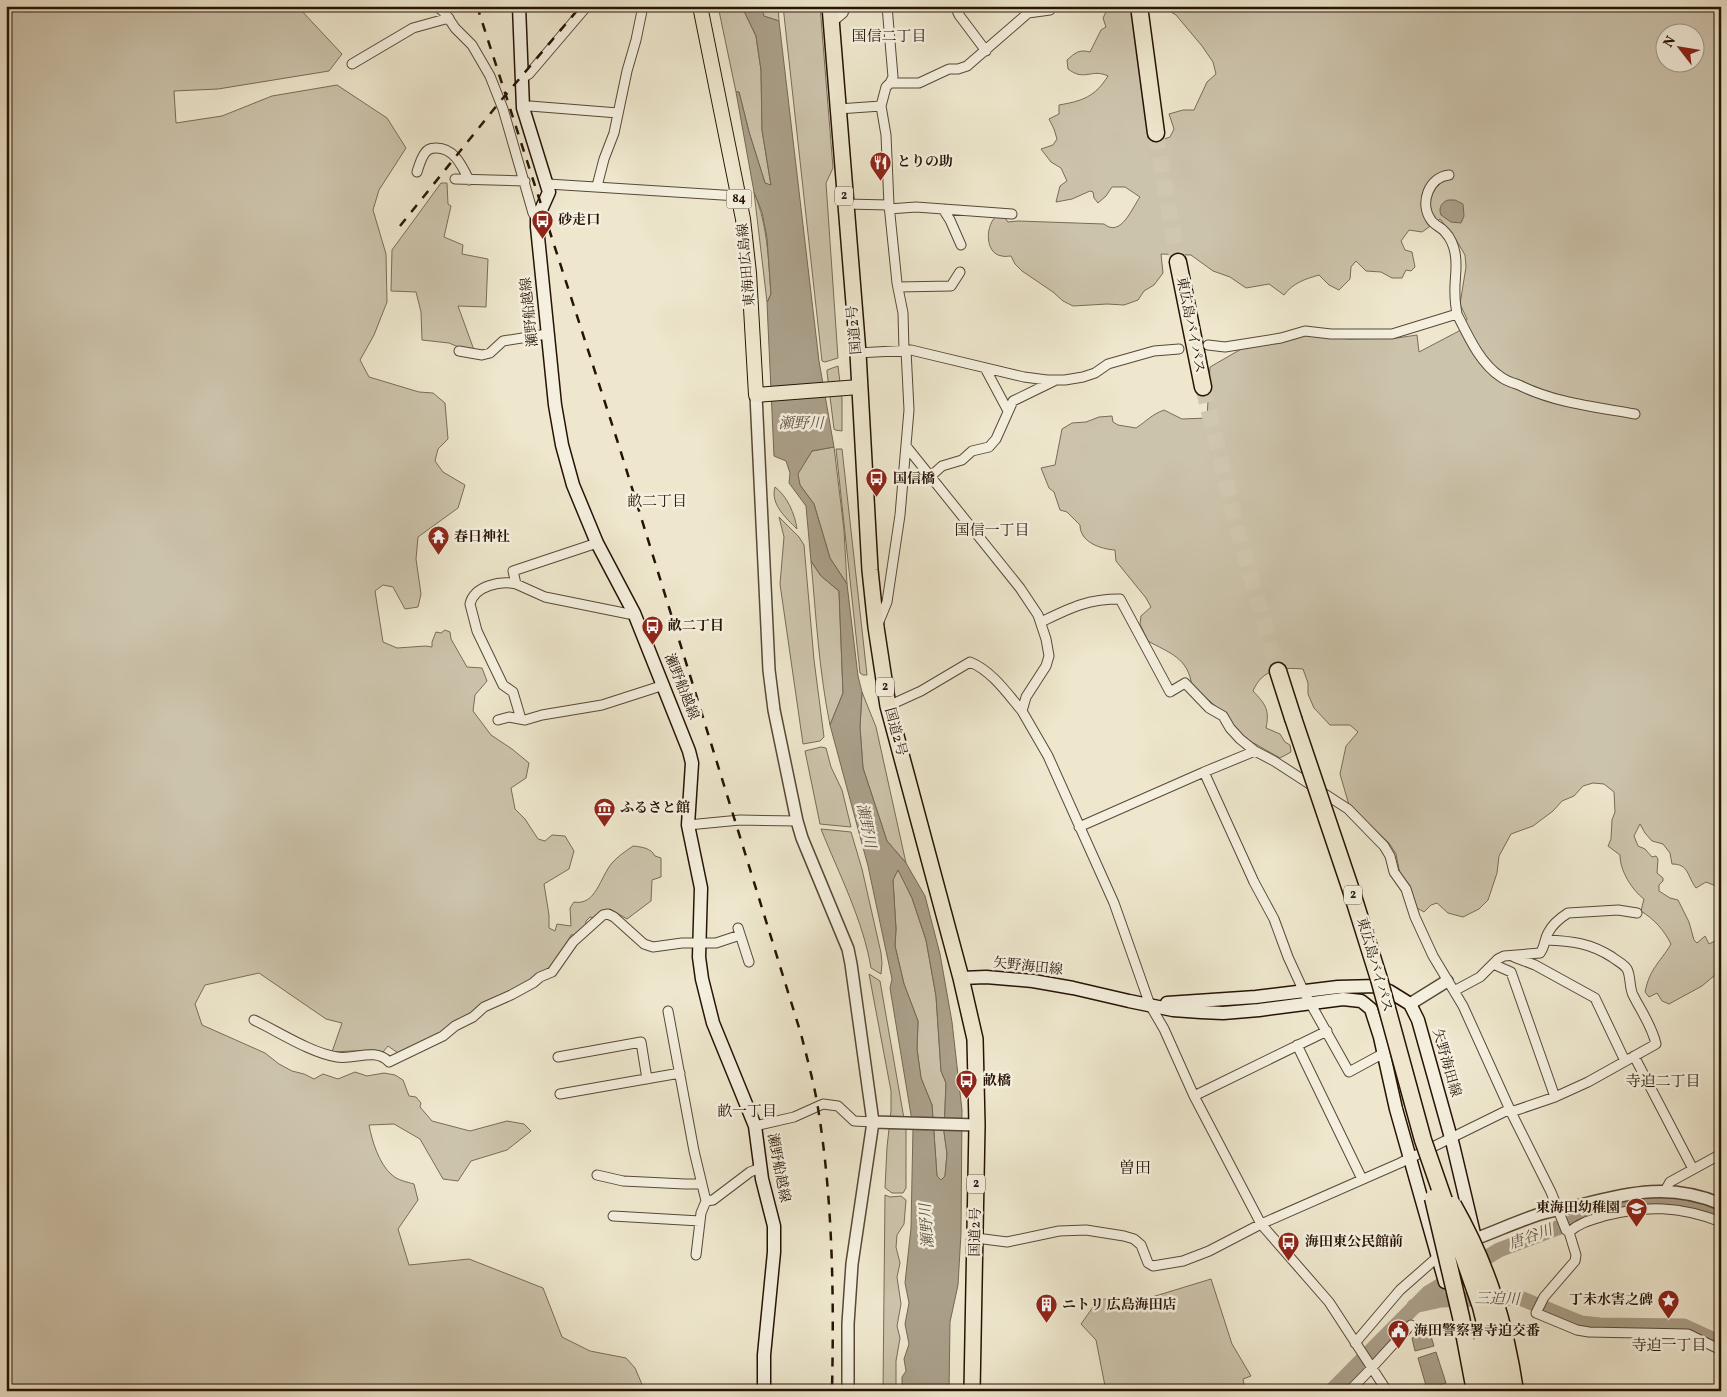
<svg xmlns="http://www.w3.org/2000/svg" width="1727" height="1397" viewBox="0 0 1727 1397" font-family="Vollkorn,'Noto Serif JP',serif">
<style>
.green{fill:#ccc3ab;stroke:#796b58;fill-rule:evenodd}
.water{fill:#aa9f89;stroke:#756754;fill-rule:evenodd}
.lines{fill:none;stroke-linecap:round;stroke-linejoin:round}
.river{stroke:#aa9f89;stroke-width:15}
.motorway-tunnel{stroke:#d0c7af;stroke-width:16;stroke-dasharray:16 8;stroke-linecap:butt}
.minor-casing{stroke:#584837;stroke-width:11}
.tertiary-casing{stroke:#584837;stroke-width:14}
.secondary-casing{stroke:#261305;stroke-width:15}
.primary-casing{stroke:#261305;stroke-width:16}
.trunk-casing{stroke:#261305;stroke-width:18}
.motorway-casing{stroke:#261305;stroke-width:19}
.minor{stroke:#f4efde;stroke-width:9}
.tertiary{stroke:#f4efde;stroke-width:11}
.secondary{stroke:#f4efde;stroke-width:12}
.primary{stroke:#eee7cd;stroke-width:14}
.trunk{stroke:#eee7cd;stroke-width:15}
.motorway{stroke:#eee7cd;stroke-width:16}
.rail{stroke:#261305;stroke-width:2.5;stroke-dasharray:9 9;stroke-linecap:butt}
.motorway-bridge-casing{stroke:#261305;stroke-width:19;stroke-linecap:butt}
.motorway-bridge{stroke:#eee7cd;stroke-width:16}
.labels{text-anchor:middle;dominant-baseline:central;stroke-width:5;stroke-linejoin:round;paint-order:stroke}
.shield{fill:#f4efde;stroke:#645546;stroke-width:1}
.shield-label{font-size:12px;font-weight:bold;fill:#261305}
.poi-label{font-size:14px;font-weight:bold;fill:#261305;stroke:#f4efde;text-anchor:start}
.street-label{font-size:14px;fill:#261305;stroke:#f4efde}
.neighbourhood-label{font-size:15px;fill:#261305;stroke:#f4efde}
.water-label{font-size:15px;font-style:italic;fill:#615240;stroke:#f4efde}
.quarter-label{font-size:16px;fill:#261305;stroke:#f4efde}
</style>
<rect width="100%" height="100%" fill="#eee7cd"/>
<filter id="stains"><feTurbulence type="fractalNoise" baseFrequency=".004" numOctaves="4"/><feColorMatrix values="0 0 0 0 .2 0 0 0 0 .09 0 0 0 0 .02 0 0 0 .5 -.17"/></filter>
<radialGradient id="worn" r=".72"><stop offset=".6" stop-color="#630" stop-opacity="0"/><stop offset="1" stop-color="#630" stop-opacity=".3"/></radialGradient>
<path class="green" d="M6 6H293L299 8 342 54 329 71 218 89 174 91 176 123 222 116 272 96 337 85 387 118 406 148 379 190 373 210 386 254 387 302 374 335 360 360 369 377 419 392 433 393 445 403 448 439 438 449 435 461 443 472 465 485 458 508 418 537 416 559 421 594 418 607 405 609 393 587 383 585 375 591 383 642 397 648 426 646 432 647V642L436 632 441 633 445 630 450 632 451 639 467 667 482 668 487 681 475 695 473 711 491 735 512 749 529 763 526 778 511 788 515 809 525 819 538 839 545 841 552 835 565 836 574 851 569 869 544 884 549 915V928L555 931 557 924 571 926 570 908 574 902C596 906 600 877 612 863 618 856 626 851 633 846 642 847 651 848 655 856L661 858V877L652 880 651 901 627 919 610 909 595 918 590 917 586 921 585 929 578 934 571 935 555 964 439 1036 398 1053 388 1046 383 1052 373 1050 332 1052 342 1023 326 1019 259 973 205 985 195 1004 202 1025 265 1053 279 1064 292 1071 304 1074 314 1079 323 1074 338 1079 355 1072 367 1076 384 1073 395 1075 403 1080 409 1096 416 1097 421 1103 420 1107 432 1121 470 1131 507 1121 524 1124 531 1131 507 1150 471 1161 458 1181 443 1179 420 1139 394 1124 369 1125C372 1141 379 1164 392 1175 397 1180 407 1182 414 1184L418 1200 398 1229 409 1265 469 1259 543 1288 562 1337 590 1351 626 1358 635 1368 644 1389 639 1391H6Z
M718 6H740L743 9 756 36 761 70 762 130 771 186 765 183 749 132 739 92H736Z
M761 6H778L779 21 763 16Z
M783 6H820L833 168 826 183 838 358 825 362 822 361Z
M1109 6H1134L1148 138 1156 142 1170 137 1174 129 1169 114 1183 110H1194L1207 82 1216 74 1213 62 1202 46 1176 15 1161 6H1721V888L1706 882 1696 888C1687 876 1689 864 1672 864L1670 853 1663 844 1652 841 1645 833 1640 824 1634 836 1638 846 1645 849 1652 857 1656 856 1658 859 1657 873 1663 878V881L1659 885V891L1670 898 1678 900 1689 922 1694 940 1697 943 1705 936 1709 944 1721 938V970L1702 986 1669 1004 1662 1001 1657 993 1649 997 1645 992C1650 968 1659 964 1671 944 1664 930 1654 919 1641 911L1644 899C1632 890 1620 871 1620 855L1608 846 1611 839 1612 820 1615 812 1614 792 1604 784 1593 783 1583 786 1574 796 1562 801 1553 811 1533 826 1511 834 1499 856 1497 873 1488 900 1479 909 1463 917 1448 913 1437 903 1431 905 1424 912 1417 908 1410 886 1400 874 1396 854 1389 843 1349 805 1340 774 1346 746 1358 732 1350 725H1330L1314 708 1308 694V683L1303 669C1281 667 1262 669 1253 691 1265 704 1270 709 1266 728L1280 734 1285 742 1290 745 1291 752 1280 758 1250 741 1236 730 1219 709 1192 686C1188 657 1169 653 1148 641L1140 624 1141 616 1151 607 1146 598 1116 561 1115 550C1100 549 1080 542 1080 525L1067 512 1060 510 1054 492 1049 488 1041 468 1055 465 1062 429 1072 423 1086 422 1099 417 1112 416 1113 422 1118 425 1136 428C1148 420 1151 415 1164 410L1182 419 1207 418 1210 367 1243 348 1296 336 1308 335 1349 339 1397 338 1417 335 1419 352 1459 331 1467 319 1460 304 1466 267 1465 255 1455 238 1440 219 1422 232 1409 230 1401 241 1405 250 1412 252 1415 267 1411 271 1406 270 1402 278H1392L1381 272 1366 271 1356 261 1351 267 1350 279 1339 290 1329 285 1319 275C1305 279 1293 283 1284 295L1269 284 1246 288 1230 277 1213 271 1191 255 1161 254 1163 273 1154 285 1144 291 1138 300 1124 305 1107 304 1073 306 1063 301 1053 292 1022 271 1015 264 1011 256C1008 256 1005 257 1002 256 984 254 985 223 998 215L1005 218 1008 222 1018 221 1104 224C1121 238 1132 208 1140 197L1125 187H1112L1106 196 1098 203 1094 198 1093 192 1090 191 1072 199 1056 202 1060 186 1067 181 1061 168 1051 162 1041 149 1053 145 1057 139 1054 129 1049 119 1059 114V105C1082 101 1095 97 1108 76 1091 68 1085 82 1068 69L1067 60C1075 53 1079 49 1090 52L1101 30 1106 27 1103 18ZM1664 32H1694V62H1664Z
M441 183H447L448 204 451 206 444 237 463 245 462 254 488 259 486 307 458 306 474 350 461 348 449 343 422 340 421 312 416 292 391 291 392 250Z
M754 192C768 227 768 257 771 294L767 302Z
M838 366 842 399V431L835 430 834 429 827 372V370Z
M834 447 844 530 847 584 830 558 814 504 800 485 797 474 812 451Z
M836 449H842L867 675H863L860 673Z
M775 487C787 496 795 514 797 529 786 518 770 504 775 487Z
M779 517 799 537 804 545 814 660 824 737 820 741 803 744 780 584 784 537Z
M811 561 821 576 839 591 843 693 830 725C819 671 816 616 811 561Z
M862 692 876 727 906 863 887 841 863 768 860 727Z
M821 747 826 748 831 767 842 790 851 827 820 824 805 751Z
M821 829 851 832 862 869 881 953 882 963 881 974 871 968C863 920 839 874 821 829Z
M898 869 912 898 926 940 936 996 941 1071 946 1083 944 1132 947 1154 945 1176 941 1180 937 1176 932 1105 921 1078 917 1049 918 1021 904 984 895 946 896 929 893 880Z
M869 974 880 981 906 1130V1188L903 1193H892L885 1188 887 1147 891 1111V1091Z
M885 1195 890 1197 901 1196 906 1200 904 1224 897 1235 896 1247 900 1263 897 1277 901 1304 897 1326 900 1338 896 1361V1391H883Z
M1211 1279 1232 1344 1251 1376 1243 1379 1245 1391H1106L1096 1340 1081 1324 1098 1300 1106 1299 1116 1308Z"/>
<path class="water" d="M740 6H761L764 16 779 21 819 361 834 447 812 451 798 474 800 485 814 504 830 558 847 584 858 676 862 692 860 727 863 768 887 841 906 863 925 896 940 954 952 1022 962 1110 961 1233 958 1285 950 1322 949 1391H902V1377L906 1371 904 1359 909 1344 905 1324 909 1303 905 1283 911 1228 913 1127 890 988 892 979 868 866 830 725 843 693 839 591 821 576 811 561 806 506 789 483 790 473 786 461 774 456 767 303 771 294 767 238 762 212 754 192 736 92H739L749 132 765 183 771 185 762 130 761 70 756 36 743 9ZM898 870 912 898 926 940 936 996 941 1071 946 1083 944 1132 947 1154 945 1176 941 1180 937 1176 932 1105 921 1078 917 1049 918 1021 904 984 895 946 896 929 893 880Z
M1448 200H1455L1463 204 1464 216 1461 223 1451 222 1441 215C1438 208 1442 202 1448 200Z
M1430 1333 1434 1346 1415 1351 1412 1338Z
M1436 1352 1446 1383 1427 1389 1418 1358Z"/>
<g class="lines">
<path class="river" d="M1414 1306 1441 1300 1520 1298 1581 1323 1600 1325 1684 1326 1721 1343
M1331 1391 1428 1293 1499 1250 1616 1206 1641 1202 1679 1205 1702 1210 1721 1218"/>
<path class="motorway-tunnel" d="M1156 133 1178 262
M1203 387 1238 532 1278 671"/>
<defs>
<path id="minor" d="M437 6 445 13 455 28 472 45 490 76 503 109 533 213 537 219
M887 6 893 77 890 83
M955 6 959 15 986 51
M831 23 843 13 846 6
M352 64 413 28 449 18
M522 78 529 74 587 6
M523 108 530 106 618 113
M838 109 881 106
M417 172C419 166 421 158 425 153 427 150 431 148 435 148 454 147 462 166 469 180
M455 179 525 181
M548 184 738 196
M597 186 604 159 614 133 627 71 636 40 643 6
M845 204 889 205
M889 209 916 207 1012 214
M943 209 950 220 961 245
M898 287 951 286 960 272
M1457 314C1468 336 1480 363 1501 377 1506 381 1513 383 1519 385 1555 403 1596 407 1635 414
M1208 345 1225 347 1281 338 1305 331 1331 334H1392L1457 314C1456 308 1455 301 1455 295 1454 280 1458 267 1455 253 1454 246 1450 237 1445 232 1441 227 1434 225 1431 220 1419 203 1429 177 1449 175
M904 350 903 313 897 283 889 205 886 135 881 106 886 87 890 83H919L949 69H958L967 66 1028 13 1050 10
M459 351 482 355 490 353 503 341 547 334
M858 353 911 350 1024 377 1047 380H1065L1083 377 1095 373 1108 364 1154 351 1179 349
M985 368 1008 411
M906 446 1020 588 1038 615 1046 639 1049 656 1046 666 1026 697 1022 711 1048 756 1114 903 1150 1005 1164 1029 1194 1096 1261 1224 1329 1302 1387 1391
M931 476 942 466 962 460 972 451 989 447 996 439 1013 401 1054 381
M597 543 513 571 516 584 545 597 629 614 634 613
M516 584C501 580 474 586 470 604L477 631 503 685 513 692 521 719
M1041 622C1070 608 1087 599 1120 599L1170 692 1185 683 1209 708 1223 716 1230 728 1240 739 1255 751
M878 624 887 602 900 515 909 410 906 350
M888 706 921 691 970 662C992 671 1007 693 1022 711
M498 720 509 717 525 720 542 715 602 705 664 685
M1204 772 1254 882 1274 919 1288 957 1304 992 1349 1072 1384 1053
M688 825 740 820 797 821
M1079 827 1204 772 1255 751 1274 761 1348 809 1384 846 1390 856 1394 872 1406 889 1415 917 1433 956 1463 1006 1511 1112 1551 1192 1566 1230 1569 1232 1576 1255 1575 1261 1544 1297 1536 1313 1577 1330 1589 1332 1688 1334 1721 1350
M738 928 749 962
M1514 957 1535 965 1595 998 1625 1061
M1493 964 1511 972 1555 1097
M1454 991 1480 977 1498 959 1504 956 1540 953C1545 947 1544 940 1548 933 1552 925 1560 918 1568 913L1618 910 1637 913
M668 1011 694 1151 706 1201 701 1213 696 1255
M254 1020C279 1032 311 1053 337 1057 355 1060 375 1047 389 1062L443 1036 455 1026 473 1017 484 1007 511 995 533 983 540 977 552 972 573 942 603 915 608 914 614 917 644 944 653 947 682 943H716L740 935
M1297 1045 1362 1179
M1634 1056 1693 1169
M558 1057 641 1042 647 1079
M560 1094 680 1073
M1194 1096 1327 1031
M1511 1112 1555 1097 1588 1082 1656 1044C1652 1026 1641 1011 1633 995 1629 987 1631 976 1627 969 1624 964 1617 961 1612 957 1590 943 1572 941 1546 940
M755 1126 794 1117 823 1104 838 1106 854 1121 873 1122
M597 1175 623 1181 685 1184H701
M1665 1191 1670 1182 1721 1154
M706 1201 713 1200 750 1172 760 1168
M613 1216 700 1221
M1569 1232C1579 1223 1591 1220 1604 1216 1646 1205 1680 1206 1721 1222
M976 1238 1007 1242 1059 1231 1086 1230 1124 1236 1134 1239 1141 1245 1148 1263 1153 1266 1183 1261 1209 1251 1261 1224 1400 1163 1510 1109
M1355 1343 1400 1290 1441 1254
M1349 1391C1371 1370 1390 1347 1411 1325"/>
<path id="tertiary" d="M756 395 769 670 774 710 797 821 802 838 848 949 851 964 873 1122 852 1264 848 1324V1391
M1410 1004 1447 981
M873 1122 977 1125
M1475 1239C1497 1231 1518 1221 1540 1214 1553 1210 1568 1208 1581 1205 1630 1192 1672 1183 1721 1204"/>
<path id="secondary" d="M519 6 523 108 549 192 537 219V227L555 405 562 445 573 485 597 543 634 613 689 751 692 763 688 825 701 888 699 957 702 979 713 1023 755 1126 762 1179 774 1226V1252L764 1355V1391
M961 978 986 977 1033 981 1073 988 1129 1001 1173 1010 1201 1012 1223 1013 1259 1010 1343 999 1361 1001 1365 1004 1371 1009 1380 1037 1396 1109 1445 1282
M1167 1003 1256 997 1338 987 1378 986 1389 991 1410 1004 1418 1020 1453 1145 1475 1238"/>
<path id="primary" d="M700 6 743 219 749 273 756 395 859 387"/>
<path id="trunk" d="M830 6 858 353 870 570 876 627 888 706 961 978 975 1039 977 1125 972 1391"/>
<path id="motorway" d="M1139 6 1156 133
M1178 262 1203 387
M1278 671 1293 718"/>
</defs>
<use href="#minor" class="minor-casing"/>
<use href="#tertiary" class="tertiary-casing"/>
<use href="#secondary" class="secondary-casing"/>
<use href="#primary" class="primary-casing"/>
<use href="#trunk" class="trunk-casing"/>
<use href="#motorway" class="motorway-casing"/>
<use href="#minor" class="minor"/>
<use href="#tertiary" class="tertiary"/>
<use href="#secondary" class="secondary"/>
<use href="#primary" class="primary"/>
<use href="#trunk" class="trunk"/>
<use href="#motorway" class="motorway"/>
<path class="rail" d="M477 6 619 446 801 1034C807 1058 814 1083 818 1108 833 1201 834 1297 832 1391
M400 226 498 104 581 6"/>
<defs>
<path id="motorway-bridge" d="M1293 718 1352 893 1379 979 1423 1140 1481 1307 1490 1343 1500 1391
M1433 1198 1461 1317 1475 1391
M1453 1205C1487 1265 1505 1323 1515 1391
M1478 1346 1487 1391"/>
</defs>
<use href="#motorway-bridge" class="motorway-bridge-casing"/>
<use href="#motorway-bridge" class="motorway-bridge"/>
</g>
<defs>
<symbol id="restaurant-pin" viewBox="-11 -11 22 30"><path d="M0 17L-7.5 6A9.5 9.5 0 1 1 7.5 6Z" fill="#8f2418" stroke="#f4efde"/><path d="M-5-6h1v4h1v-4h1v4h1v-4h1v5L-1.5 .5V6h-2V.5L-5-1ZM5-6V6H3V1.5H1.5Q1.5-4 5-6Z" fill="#fff"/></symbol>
<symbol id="bus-pin" viewBox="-11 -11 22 30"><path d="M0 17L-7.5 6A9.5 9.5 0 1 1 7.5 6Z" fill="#8f2418" stroke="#f4efde"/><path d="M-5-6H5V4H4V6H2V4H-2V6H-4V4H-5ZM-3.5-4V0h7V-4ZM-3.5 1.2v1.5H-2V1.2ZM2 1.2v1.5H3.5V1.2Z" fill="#fff"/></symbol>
<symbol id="temple-pin" viewBox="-11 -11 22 30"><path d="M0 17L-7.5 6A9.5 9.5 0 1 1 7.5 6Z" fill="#8f2418" stroke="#f4efde"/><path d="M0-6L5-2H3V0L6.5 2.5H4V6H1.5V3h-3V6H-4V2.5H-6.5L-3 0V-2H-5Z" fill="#fff"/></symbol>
<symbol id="museum-pin" viewBox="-11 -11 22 30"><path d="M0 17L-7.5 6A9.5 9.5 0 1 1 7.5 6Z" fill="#8f2418" stroke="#f4efde"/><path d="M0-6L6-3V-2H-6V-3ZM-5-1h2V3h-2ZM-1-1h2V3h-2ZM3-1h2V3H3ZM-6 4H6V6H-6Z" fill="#fff"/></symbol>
<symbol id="school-pin" viewBox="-11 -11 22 30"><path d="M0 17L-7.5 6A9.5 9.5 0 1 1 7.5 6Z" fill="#8f2418" stroke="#f4efde"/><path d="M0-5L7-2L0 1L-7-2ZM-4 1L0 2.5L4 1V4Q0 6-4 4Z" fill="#fff"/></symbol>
<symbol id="sight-pin" viewBox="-11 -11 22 30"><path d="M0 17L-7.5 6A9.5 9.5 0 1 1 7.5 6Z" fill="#8f2418" stroke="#f4efde"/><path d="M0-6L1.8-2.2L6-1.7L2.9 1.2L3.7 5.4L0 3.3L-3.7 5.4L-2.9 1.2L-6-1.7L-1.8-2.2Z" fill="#fff"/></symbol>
<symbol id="building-pin" viewBox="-11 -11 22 30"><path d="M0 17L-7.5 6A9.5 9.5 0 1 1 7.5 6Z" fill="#8f2418" stroke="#f4efde"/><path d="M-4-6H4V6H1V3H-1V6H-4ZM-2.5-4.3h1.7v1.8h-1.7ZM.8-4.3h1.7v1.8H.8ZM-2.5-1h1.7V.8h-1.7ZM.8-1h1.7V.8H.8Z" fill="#fff"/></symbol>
<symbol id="civic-pin" viewBox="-11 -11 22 30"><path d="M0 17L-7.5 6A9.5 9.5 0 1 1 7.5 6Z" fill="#8f2418" stroke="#f4efde"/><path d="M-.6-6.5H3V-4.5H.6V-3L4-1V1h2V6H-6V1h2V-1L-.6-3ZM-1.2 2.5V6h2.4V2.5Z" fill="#fff"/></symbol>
</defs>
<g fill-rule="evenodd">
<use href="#restaurant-pin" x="868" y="150" width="25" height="34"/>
<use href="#bus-pin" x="530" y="208" width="25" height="34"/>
<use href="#bus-pin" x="864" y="466" width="25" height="34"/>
<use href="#temple-pin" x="426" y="524" width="25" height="34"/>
<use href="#bus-pin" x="640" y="614" width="25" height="34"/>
<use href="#museum-pin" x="592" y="796" width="25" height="34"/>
<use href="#bus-pin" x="954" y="1068" width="25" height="34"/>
<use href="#school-pin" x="1624" y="1196" width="25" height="34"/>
<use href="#bus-pin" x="1276" y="1230" width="25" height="34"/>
<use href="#sight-pin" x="1656" y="1288" width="25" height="34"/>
<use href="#building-pin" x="1034" y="1292" width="25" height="34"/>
<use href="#civic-pin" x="1386" y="1318" width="25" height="34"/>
</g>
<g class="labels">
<g class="shield">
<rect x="835" y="186.5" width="18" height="19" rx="4"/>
<rect x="726.5" y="189.5" width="25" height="19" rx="4"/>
<rect x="876" y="677.5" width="18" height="19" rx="4"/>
<rect x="1344" y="885.5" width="18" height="19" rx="4"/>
<rect x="967" y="1174.5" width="18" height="19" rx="4"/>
</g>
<g class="shield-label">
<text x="844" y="196">2</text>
<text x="739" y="199">84</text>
<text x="885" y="687">2</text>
<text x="1353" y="895">2</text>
<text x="976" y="1184">2</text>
</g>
<g class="poi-label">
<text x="897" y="162">とりの助</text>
<text x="558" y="220">砂走口</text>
<text x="893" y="479">国信橋</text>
<text x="454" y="537">春日神社</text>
<text x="668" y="626">畝二丁目</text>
<text x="620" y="808">ふるさと館</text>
<text x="983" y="1081">畝橋</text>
<text x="1620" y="1208" text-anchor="end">東海田幼稚園</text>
<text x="1305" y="1242">海田東公民館前</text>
<text x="1653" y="1300" text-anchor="end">丁未水害之碑</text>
<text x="1062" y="1305">ニトリ 広島海田店</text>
<text x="1414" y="1331">海田警察署寺迫交番</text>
</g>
<g class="street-label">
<text transform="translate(747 265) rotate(-95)">東海田広島線</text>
<text transform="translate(530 312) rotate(-96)">瀬野船越線</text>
<text transform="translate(1190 325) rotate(79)">東広島バイパス</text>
<text transform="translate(855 330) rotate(-95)">国道2号</text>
<text transform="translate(681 687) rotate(68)">瀬野船越線</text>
<text transform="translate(895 732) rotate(75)">国道2号</text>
<text transform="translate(1374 965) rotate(74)">東広島バイパス</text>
<text transform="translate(1028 967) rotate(6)">矢野海田線</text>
<text transform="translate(1446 1063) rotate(74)">矢野海田線</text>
<text transform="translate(778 1168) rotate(79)">瀬野船越線</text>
<text transform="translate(976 1232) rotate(-89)">国道2号</text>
</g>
<g class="neighbourhood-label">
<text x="889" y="37">国信二丁目</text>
<text x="657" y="502">畝二丁目</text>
<text x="992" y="531">国信一丁目</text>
<text x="1663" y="1082">寺迫二丁目</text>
<text x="747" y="1112">畝一丁目</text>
<text x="1669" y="1346">寺迫一丁目</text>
</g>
<g class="water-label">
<text x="801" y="424">瀬野川</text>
<text transform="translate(865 826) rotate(79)">瀬野川</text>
<text transform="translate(928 1226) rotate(-94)">瀬野川</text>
<text transform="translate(1531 1238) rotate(-20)">唐谷川</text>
<text transform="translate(1497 1300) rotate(1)">三迫川</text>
</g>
<g class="quarter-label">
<text x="1135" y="1169">曽田</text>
</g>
</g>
<rect width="1727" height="1397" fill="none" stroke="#eee7cd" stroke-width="25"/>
<rect x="8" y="8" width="1712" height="1382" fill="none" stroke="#261305" stroke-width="2.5"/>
<rect x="12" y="12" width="1702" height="1372" fill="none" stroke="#261305"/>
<g transform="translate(1680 48) rotate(301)"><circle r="24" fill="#f4efde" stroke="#a29787"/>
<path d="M0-4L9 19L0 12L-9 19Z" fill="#8f2418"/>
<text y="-8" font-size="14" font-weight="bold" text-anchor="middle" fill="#261305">N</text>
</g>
<rect width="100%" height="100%" filter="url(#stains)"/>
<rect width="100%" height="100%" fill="url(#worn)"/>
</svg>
